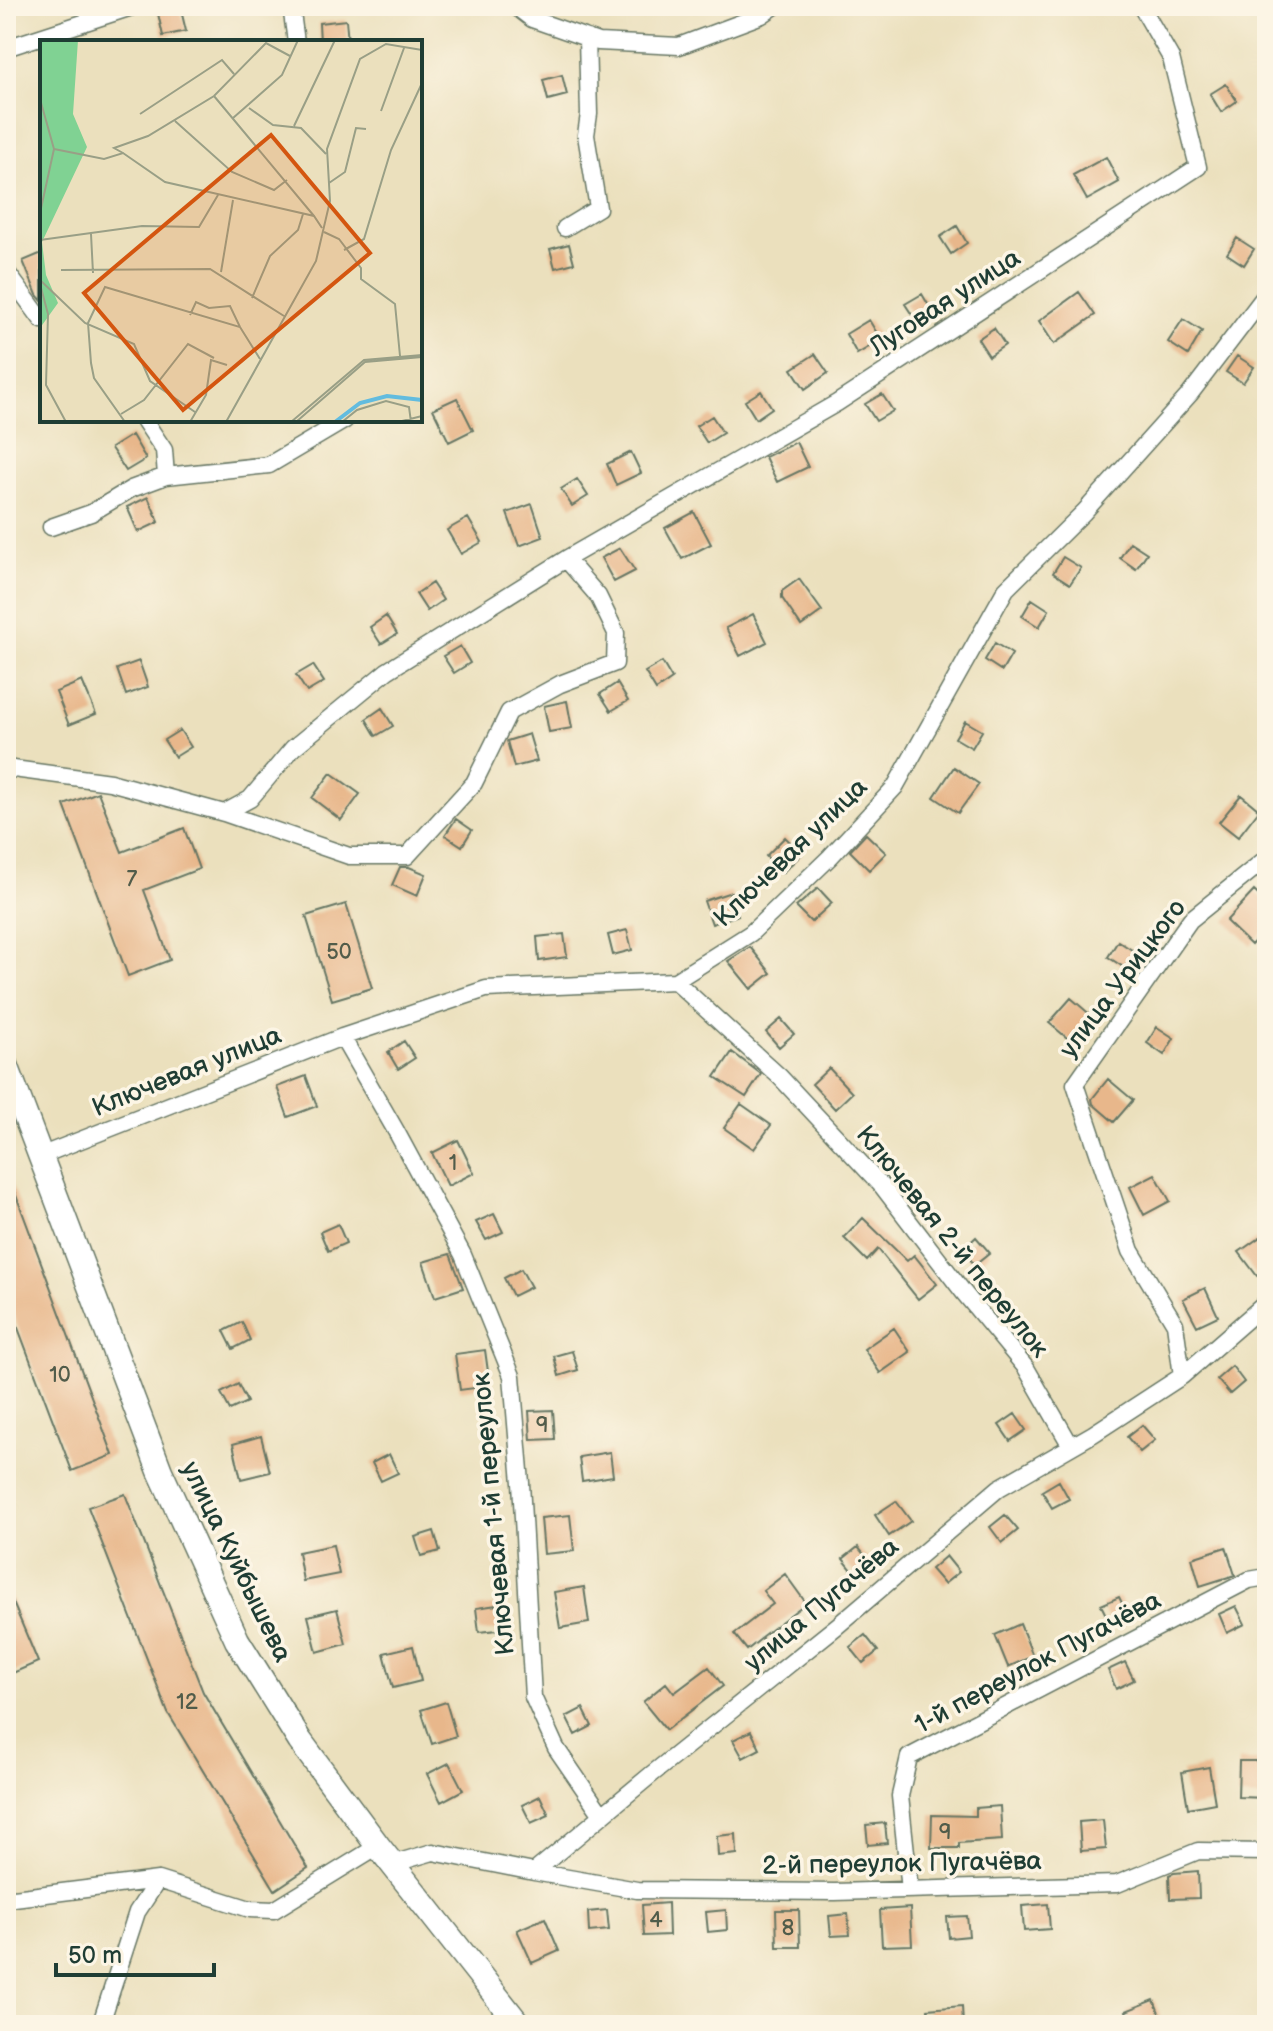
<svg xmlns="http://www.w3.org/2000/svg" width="1273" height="2031" viewBox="0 0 1273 2031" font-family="'Balsamiq Sans',sans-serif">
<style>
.building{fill:#e8b78b}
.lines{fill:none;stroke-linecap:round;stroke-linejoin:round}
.minor-casing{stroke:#667664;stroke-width:19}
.secondary-casing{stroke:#667664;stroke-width:27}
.minor{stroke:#fff;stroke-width:16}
.secondary{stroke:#fff;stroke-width:24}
.labels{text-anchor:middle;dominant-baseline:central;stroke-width:7;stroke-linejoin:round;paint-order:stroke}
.number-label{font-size:22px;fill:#515c4a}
.street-label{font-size:26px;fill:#1f3d34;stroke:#fcf5e5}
.inset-river{fill:none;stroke:#62bcdf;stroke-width:4}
.inset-road{fill:none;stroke:#999f86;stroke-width:2}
.view{fill:#d45610;fill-opacity:0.15;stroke:#d45610;stroke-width:4}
.inset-edge{fill:none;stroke:#1f3d34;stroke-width:4}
</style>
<rect width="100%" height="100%" fill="#fcf5e5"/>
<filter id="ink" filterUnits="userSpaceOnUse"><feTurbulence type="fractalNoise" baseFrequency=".0125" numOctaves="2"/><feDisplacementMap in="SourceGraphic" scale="16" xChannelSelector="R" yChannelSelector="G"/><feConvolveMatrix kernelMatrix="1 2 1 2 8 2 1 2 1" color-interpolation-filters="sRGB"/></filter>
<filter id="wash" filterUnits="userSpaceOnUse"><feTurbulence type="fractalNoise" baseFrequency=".006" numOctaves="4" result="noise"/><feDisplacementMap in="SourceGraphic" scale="32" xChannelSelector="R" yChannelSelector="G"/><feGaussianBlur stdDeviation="1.8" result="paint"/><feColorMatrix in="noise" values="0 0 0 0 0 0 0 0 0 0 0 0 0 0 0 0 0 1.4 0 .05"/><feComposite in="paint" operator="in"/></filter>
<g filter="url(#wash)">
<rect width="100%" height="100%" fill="#ebe0bd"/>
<g id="blocks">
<path class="building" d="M171 6H180L186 31 163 36 157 9Z
M346 20 348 42H320L319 23Z
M562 75 567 95 548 100 543 80Z
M1226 84 1237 101 1221 112 1210 94Z
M1106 157 1119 182 1087 200 1073 175Z
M957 226 967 243 951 254 940 237Z
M1237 238 1254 249 1244 265 1227 254Z
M569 244 574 263 555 268 550 249Z
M42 253V301L37 295 23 261Z
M1079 292 1095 315 1054 344 1039 321Z
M922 294 932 311 916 321 905 304Z
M1183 319 1202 331 1188 355 1168 342Z
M869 320 881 340 857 354 846 334Z
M994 328 1005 345 989 356 978 339Z
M815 354 828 373 805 389 792 369Z
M1237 356 1254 367 1243 383 1226 372Z
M761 391 772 408 756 419 745 401Z
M882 394 893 411 876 421 865 404Z
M457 398 473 430 449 442 433 409Z
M712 416 723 433 707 443 696 426Z
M132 435 146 459 126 471 111 448Z
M796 442 808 467 777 482 765 457Z
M631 452 641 473 616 485 607 464Z
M577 479 588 496 572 506 561 489Z
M148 497 159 522 138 532 127 507Z
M532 504 543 537 519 546 507 513Z
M694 512 711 544 682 559 665 528Z
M468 518 482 542 461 554 447 530Z
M1130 542 1147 553 1136 569 1120 558Z
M620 548 635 571 614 582 601 558Z
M1063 557 1081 568 1070 584 1053 573Z
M799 579 822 611 801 626 782 598V591Z
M432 583 443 600 427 611 416 594Z
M1032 599 1049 610 1039 627 1022 616Z
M753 614 767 642 740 656 726 628Z
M386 616 397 634 381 644 370 627Z
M995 643 1012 654 1002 671 985 660Z
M460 646 470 663 454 673 443 656Z
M139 661 148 687 126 695 117 669Z
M662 662 672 679 656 690 645 672Z
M313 665 324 682 307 692 296 675Z
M82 681 96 714 69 725 56 692Z
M617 683 628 701 611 711 600 694Z
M567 701 572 728 549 732 544 706Z
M382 708 393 726 376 736 366 719Z
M965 721 982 731 972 748 955 738Z
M180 730 191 747 175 757 164 740Z
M529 734 537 761 514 767 507 741Z
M954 767 979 784 958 813 934 797Z
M331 773 360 794 341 820 312 798Z
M98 792 122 852 184 828 199 869 144 890 170 960 128 976 64 805Z
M1241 795 1259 810 1238 837 1219 822Z
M456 819 472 830 462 846 445 835Z
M866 834 886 853 869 870 850 851Z
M785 837 802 854 782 873 766 856Z
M400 867H409L426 874 417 896 392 885Z
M818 888 832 903 811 922 796 907Z
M1254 891 1267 903V928L1251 945 1226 921Z
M731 892 738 915 712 924 704 901Z
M346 904 372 988 332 1000 306 916Z
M627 930 632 950 613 955 608 935Z
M564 934 567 957 539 961 537 937Z
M1118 941 1135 952 1125 968 1108 957Z
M750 947 771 973 751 989 728 961Z
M1071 998 1093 1017 1072 1042 1049 1023Z
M781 1019 794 1034 779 1047 766 1032Z
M1157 1027 1174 1038 1164 1055 1147 1043Z
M404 1041 415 1058 398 1069 388 1052Z
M732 1052 761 1074 746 1097 715 1077Z
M829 1068 852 1093 835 1109 812 1084Z
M306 1076 317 1106 288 1117 277 1087Z
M1108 1079 1133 1100 1114 1122 1093 1104 1092 1099Z
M741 1104 771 1125 754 1149 724 1128Z
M458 1140 474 1173 448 1186 432 1153Z
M6 1174H8L113 1455 72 1471 6 1296Z
M1155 1174 1170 1201 1144 1215 1130 1187Z
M494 1214 503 1232 486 1240 476 1222Z
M863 1218 907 1261 914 1255 937 1284 918 1299 878 1249 867 1261 844 1238Z
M338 1224 346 1243 328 1251 320 1232Z
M976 1237 990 1253 975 1265 962 1250Z
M1260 1237 1267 1246V1269L1257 1276 1239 1252Z
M450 1254 463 1288 435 1297 423 1262Z
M521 1269 531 1287 513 1296 504 1278Z
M1205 1288 1218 1316 1197 1326 1183 1299Z
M242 1322 250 1340 233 1349 224 1331Z
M894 1328 910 1352 880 1373 864 1349Z
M485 1350 490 1386 460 1390 455 1354Z
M572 1351 578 1370 559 1376 554 1356Z
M1232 1366 1244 1382 1230 1394 1217 1379Z
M238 1384 247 1402 230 1410 221 1393Z
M553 1410 555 1439 531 1440 529 1411Z
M1015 1414 1026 1430 1010 1441 999 1425Z
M1142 1425 1155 1440 1140 1452 1127 1437Z
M261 1436 270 1472 241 1479 233 1444Z
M610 1452 613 1476 582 1481 579 1457Z
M389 1454 398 1473 381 1481 372 1463Z
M1059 1481 1069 1499 1052 1508 1042 1491Z
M125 1494 203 1692 308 1868 275 1890 168 1713 88 1507Z
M896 1501 911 1521 889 1536 875 1515Z
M570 1515 574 1551 544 1554 541 1518Z
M1005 1515 1018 1530 1002 1543 990 1527Z
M434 1531 440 1551 421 1556 415 1537Z
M333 1545 339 1574 303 1581 298 1552Z
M858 1547 871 1563 856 1575 843 1559Z
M1226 1547 1235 1575 1200 1586 1192 1558Z
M946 1556 959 1572 944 1584 931 1569Z
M785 1574 806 1603 761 1637 762 1638 747 1650 734 1634 773 1604 763 1591Z
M6 1586 38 1662 6 1676Z
M584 1587 589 1623 560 1628 554 1592Z
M1119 1597 1128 1615 1110 1623 1101 1605Z
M504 1604 507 1629 479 1632 476 1608Z
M1236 1606 1245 1624 1227 1633 1219 1614Z
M337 1609 346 1644 317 1652 308 1616Z
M1020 1624 1033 1656 1008 1667 995 1635Z
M865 1635 878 1651 863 1663 850 1647Z
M413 1646 421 1681 393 1688 384 1653Z
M1125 1662 1134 1680 1116 1689 1108 1670Z
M709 1667 723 1686 666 1730 643 1702 666 1683 674 1693Z
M446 1702 456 1736 432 1744 421 1710Z
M583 1708 592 1726 575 1735 566 1717Z
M751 1731 760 1749 743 1758 733 1740Z
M1239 1761H1267V1798L1238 1797Z
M449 1763 463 1790 441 1802 427 1774Z
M1209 1767 1215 1803 1188 1808 1182 1772Z
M540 1796 549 1815 531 1823 522 1805Z
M1000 1806 1002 1840 959 1843V1848H931L932 1815 976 1816V1808Z
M1103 1820 1106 1849 1081 1851 1079 1822Z
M885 1823 887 1843 868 1845 866 1825Z
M736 1834 737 1854 718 1856 717 1836Z
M1198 1871 1199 1898 1170 1899 1169 1875 1174 1873Z
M668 1903 669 1935 644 1936 642 1905Z
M1048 1904 1050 1929 1024 1931 1022 1906Z
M910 1908 912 1945 882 1946 880 1910Z
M607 1910 609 1930 589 1932 588 1912Z
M726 1910 727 1930 708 1932 706 1912Z
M776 1910H799L800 1947H777Z
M848 1914 850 1935 831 1936 829 1916Z
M967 1916 969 1936 949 1938 947 1917Z
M545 1918 559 1951 532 1963 517 1930Z
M1154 2000 1164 2025H1132L1126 2011Z
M962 2006 963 2025H929L928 2009Z"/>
</g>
</g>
<g filter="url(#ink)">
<use href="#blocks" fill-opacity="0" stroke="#667664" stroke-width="2"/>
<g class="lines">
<defs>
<path id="minor" d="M291 6 296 42
M515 6 532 19 598 42 679 46 762 15 775 6
M6 48 135 6
M565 228 598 208 586 135 589 114 587 38
M6 271 42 320
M166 476 269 465 345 420
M51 527 91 513 131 489 166 476 164 450 144 420
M6 768 110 782 224 813 250 799 293 748 387 671 566 559 837 403 1198 167 1171 58 1141 6
M224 813 349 856H407L474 783 509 712 560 684 615 663 616 633 598 596 566 559
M675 981 780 1077 882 1186 964 1293 1026 1368 1071 1446
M342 1037 396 1131 463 1255 512 1376 521 1483 533 1697 556 1748 602 1815
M40 1156 342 1037 486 989 675 981 751 933 830 857 895 787 1006 589 1084 512 1190 394 1267 293
M1182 1376 1175 1324 1131 1251 1075 1084 1190 920 1267 858
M392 1864 433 1852 534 1872 652 1774 837 1626 999 1488 1093 1434 1182 1376 1267 1302
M534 1872 637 1890 835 1892 1117 1884 1198 1851 1267 1852
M910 1890 900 1796 909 1757 1249 1580 1267 1577
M6 1897 14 1898 158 1880 250 1909 274 1910 378 1846
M105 2025 103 2017 137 1912 158 1880"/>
<path id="secondary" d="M6 1065 160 1471 237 1640 300 1741 378 1846 519 2025"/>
</defs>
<use href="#minor" class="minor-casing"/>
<use href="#secondary" class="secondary-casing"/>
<use href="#minor" class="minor"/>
<use href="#secondary" class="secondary"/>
</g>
</g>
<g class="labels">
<g class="number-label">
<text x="132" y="879">7</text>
<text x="339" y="952">50</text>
<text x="453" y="1163">1</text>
<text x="60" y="1375">10</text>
<text x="542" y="1425">9</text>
<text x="187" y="1702">12</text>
<text x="945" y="1832">9</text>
<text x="656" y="1920">4</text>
<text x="788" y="1928">8</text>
</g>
<g class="street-label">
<text transform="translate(945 303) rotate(-33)">Луговая улица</text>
<text transform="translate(791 853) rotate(-44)">Ключевая улица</text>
<text transform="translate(1123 979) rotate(-53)">улица Урицкого</text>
<text transform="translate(187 1072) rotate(-22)">Ключевая улица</text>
<text transform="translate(952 1242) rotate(51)">Ключевая 2-й переулок</text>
<text transform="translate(494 1514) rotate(-95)">Ключевая 1-й переулок</text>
<text transform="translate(236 1562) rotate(64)">улица Куйбышева</text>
<text transform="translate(822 1605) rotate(-40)">улица Пугачёва</text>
<text transform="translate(1038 1663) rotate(-28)">1-й переулок Пугачёва</text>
<text transform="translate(902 1864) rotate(-1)">2-й переулок Пугачёва</text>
</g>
</g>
<g transform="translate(40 40)">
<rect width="382" height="382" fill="#ebe0bd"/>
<path d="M0 0H38L33 74 47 107 2 202 6 235 18 263 0 288Z" fill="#80d293"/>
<path class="inset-river" d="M295 382 320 363 347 356 382 360"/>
<path class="inset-road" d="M174 56 274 176M0 59 14 109 0 173M209 68 233 85 261 88 286 114M341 71 364 8M100 74 182 20 194 34M193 78 242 35 258 0M135 81 192 132 234 150 247 140M254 86 295 0M14 109 64 119 83 113 125 142 274 176 282 188M83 113 74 108 108 96 174 56 226 3 250 16M289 143 305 132 316 88 326 89M284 192 299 199 321 228V239L355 264 360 316M51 194 53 233M0 200 102 186 159 187 178 155M304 210 324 199 351 110 382 43M21 230 170 229 244 276M181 232 193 160M0 240 45 283 94 304 110 341 155 372M0 244 8 274 6 345 26 382M212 258 230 216 258 190 263 174M150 275 156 262 169 268 190 266 200 287M81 374 104 360 148 304 174 318M85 382 54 338 51 323 48 283 65 247 200 287 220 319M150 382 166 355 171 320 187 325M186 382 276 221 290 161 287 109 320 19 346 4 382 10M251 382 324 320 382 315M256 382 325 322 382 317M302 382 317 370 346 361 369 367 371 382M358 382 382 376"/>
<path class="view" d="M231 95 330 213 143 370 44 253Z"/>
<rect width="382" height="382" class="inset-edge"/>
</g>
<rect width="1273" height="2031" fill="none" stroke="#fcf5e5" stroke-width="32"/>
<path d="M56 1963v12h158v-12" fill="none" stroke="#1f3d34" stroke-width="4"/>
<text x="68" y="1963" font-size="24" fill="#1f3d34" stroke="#fcf5e5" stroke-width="6" paint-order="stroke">50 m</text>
</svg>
